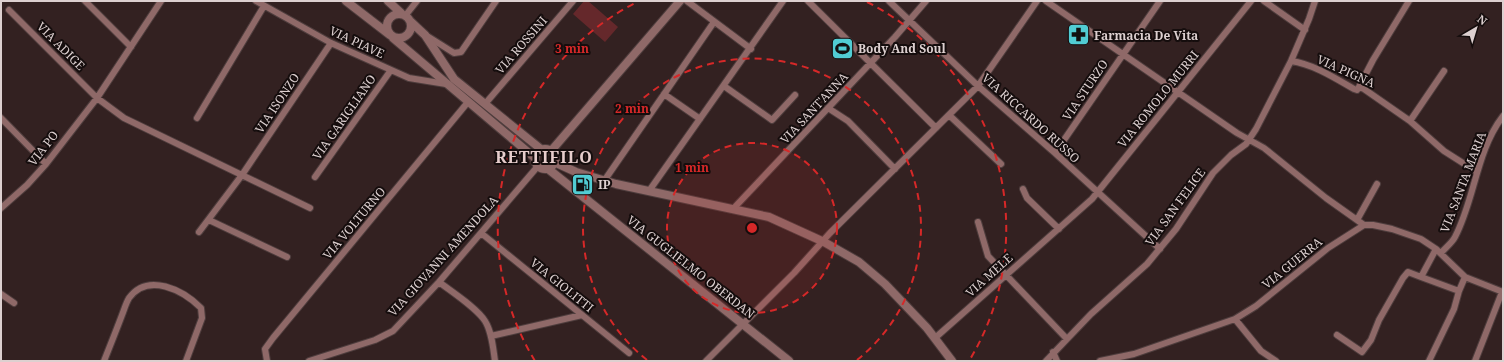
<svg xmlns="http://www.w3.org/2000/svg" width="1504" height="362" viewBox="0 0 1504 362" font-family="'Noto Serif',serif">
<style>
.park{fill:#65282b}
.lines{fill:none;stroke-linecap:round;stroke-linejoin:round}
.minor-casing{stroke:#4e3d3d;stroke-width:8}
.tertiary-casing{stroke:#4e3d3d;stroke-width:10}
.minor{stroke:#8f6968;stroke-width:6}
.tertiary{stroke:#8f6968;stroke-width:8}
.ring{fill:none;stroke:#d62828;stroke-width:2;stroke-dasharray:7 5}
.labels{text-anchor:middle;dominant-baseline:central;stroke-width:4;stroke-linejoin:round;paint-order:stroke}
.poi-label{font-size:12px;font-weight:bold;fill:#ddd0d0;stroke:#150d0d;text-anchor:start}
.street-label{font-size:12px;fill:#ddd0d0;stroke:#150d0d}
.district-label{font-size:16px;font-weight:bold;letter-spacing:1px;fill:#e6cdcc;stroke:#150d0d}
.centre{fill:#d62828;stroke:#150d0d;stroke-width:2}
.ring-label{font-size:12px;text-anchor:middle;font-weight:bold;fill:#d62828;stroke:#150d0d;stroke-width:4;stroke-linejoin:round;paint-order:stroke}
</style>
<rect width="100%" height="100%" fill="#332121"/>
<path class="park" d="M584 1H588L618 27 605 42 573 14Z"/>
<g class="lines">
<defs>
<path id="minor" d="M85 1 131 47
M256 1 331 43 409 78 446 84
M687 1 751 49
M808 1 936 128
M889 1 978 86 1055 153 1160 249
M1046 1 1237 133 1264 148 1326 198 1364 225H1373L1392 229 1421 239 1436 249 1465 277 1459 291 1421 277 1436 249
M1264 1 1305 30
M9 10 97 98 124 118 310 208
M405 16 417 1
M427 36 454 53 461 52 496 1
M1291 61C1313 64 1335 78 1354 89L1357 90 1359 87 1364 89 1410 121 1444 151 1477 172
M724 86 772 120 795 95
M1359 87 1373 60 1409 1
M664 94 700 119
M485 104 573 1
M828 108 848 121 895 169
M949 115 1001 164
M1 118 46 164
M197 118 264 6
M1410 121 1444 71
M1055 153 1160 1
M315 177 391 70
M604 181 714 22
M1023 189 1027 198 1059 229
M649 191 783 1
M1 208 27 185 46 164 97 98 161 1
M733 209 895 37 926 1
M209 220 287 257
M1357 220 1377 184
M978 222 988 256 1066 338
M199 232 242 175 331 43
M481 233 629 353
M1441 253C1445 248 1452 243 1455 237 1475 199 1476 151 1503 116
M1465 277 1503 292
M439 282C452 292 477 308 485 321 492 332 493 348 495 361
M1 294 14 303
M1235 319 1261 351 1276 361
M1337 335 1362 352 1371 340 1379 320 1403 278 1408 272 1421 277
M491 336 582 315
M935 338 1092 199 1251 1
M1053 352 1057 361
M104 361C110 346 116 331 122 315 124 310 126 303 129 298 148 272 183 290 201 308L202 318 186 361
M267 361 265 349 273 338 468 102
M309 361 375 340 393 331 439 282 538 166
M706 361 794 273 830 233 978 86 1037 1
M1046 361 1091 314 1147 264 1176 229 1213 173 1231 155 1246 144 1256 129 1291 61 1309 19 1315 1
M1100 361 1134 354 1235 319 1256 306 1328 248 1364 225
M1429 361 1454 309 1459 291
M1475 361 1502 292"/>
<path id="tertiary" d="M346 1 390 35
M388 1 401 13
M387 26a12 12 0 1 1 24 0a12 12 0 1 1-24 0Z
M410 21 425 35 454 79 542 150
M393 38 535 158
M535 159a10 10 0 1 1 20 0a10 10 0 1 1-20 0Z
M551 151 680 1
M554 162 576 172 616 184 769 217 824 242 859 262 885 284 927 328 952 361
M547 168 789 361"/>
</defs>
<use href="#minor" class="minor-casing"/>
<use href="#tertiary" class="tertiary-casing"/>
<use href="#minor" class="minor"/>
<use href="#tertiary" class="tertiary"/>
</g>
<circle cx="752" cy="228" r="85" fill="#d62828" fill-opacity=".12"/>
<g class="ring">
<circle cx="752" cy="228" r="85"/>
<path d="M647 360A169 169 0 1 1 857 360"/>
<path d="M535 361A254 254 0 0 1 637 2M867 2A254 254 0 0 1 969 361"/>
</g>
<defs>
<symbol id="pharmacy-square" viewBox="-11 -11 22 22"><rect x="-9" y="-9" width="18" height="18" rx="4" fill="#51ccd3" stroke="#150d0d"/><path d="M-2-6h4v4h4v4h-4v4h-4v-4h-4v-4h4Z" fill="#111"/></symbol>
<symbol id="stadium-square" viewBox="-11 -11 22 22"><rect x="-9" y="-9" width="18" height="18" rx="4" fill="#51ccd3" stroke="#150d0d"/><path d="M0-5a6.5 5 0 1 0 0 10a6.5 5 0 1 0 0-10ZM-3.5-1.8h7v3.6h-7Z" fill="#111"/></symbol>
<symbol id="fuel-square" viewBox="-11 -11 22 22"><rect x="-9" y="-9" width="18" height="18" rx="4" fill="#51ccd3" stroke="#150d0d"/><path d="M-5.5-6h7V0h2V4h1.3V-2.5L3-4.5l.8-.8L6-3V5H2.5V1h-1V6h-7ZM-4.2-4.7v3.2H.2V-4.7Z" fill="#111"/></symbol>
</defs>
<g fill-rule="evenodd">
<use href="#pharmacy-square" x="1066" y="22" width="25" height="25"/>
<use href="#stadium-square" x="830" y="36" width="25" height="25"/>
<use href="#fuel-square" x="570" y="172" width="25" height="25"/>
</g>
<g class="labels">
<g class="poi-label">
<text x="1094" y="35">Farmacia De Vita</text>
<text x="858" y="48">Body And Soul</text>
<text x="598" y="184">IP</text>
</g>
<g class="street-label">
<text transform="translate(357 42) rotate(25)">VIA PIAVE</text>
<text transform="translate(521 45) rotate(-49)">VIA ROSSINI</text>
<text transform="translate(61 46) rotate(45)">VIA ADIGE</text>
<text transform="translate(1346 71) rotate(24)">VIA PIGNA</text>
<text transform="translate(1085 90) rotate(-56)">VIA STURZO</text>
<text transform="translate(1158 99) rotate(-51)">VIA ROMOLO MURRI</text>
<text transform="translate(277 103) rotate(-56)">VIA ISONZO</text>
<text transform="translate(814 108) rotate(-47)">VIA SANT'ANNA</text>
<text transform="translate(344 117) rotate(-55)">VIA GARIGLIANO</text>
<text transform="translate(1031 118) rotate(42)">VIA RICCARDO RUSSO</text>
<text transform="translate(43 148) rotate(-52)">VIA PO</text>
<text transform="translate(1463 182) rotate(-69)">VIA SANTA MARIA</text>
<text transform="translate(1175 207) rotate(-54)">VIA SAN FELICE</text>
<text transform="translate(354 223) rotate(-50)">VIA VOLTURNO</text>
<text transform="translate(443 256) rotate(-48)">VIA GIOVANNI AMENDOLA</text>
<text transform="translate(1292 263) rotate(-39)">VIA GUERRA</text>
<text transform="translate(691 267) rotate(38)">VIA GUGLIELMO OBERDAN</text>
<text transform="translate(989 275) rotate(-42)">VIA MELE</text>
<text transform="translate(562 285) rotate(39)">VIA GIOLITTI</text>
</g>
<g class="district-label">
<text x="544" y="157">RETTIFILO</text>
</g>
</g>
<circle cx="752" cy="228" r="6" class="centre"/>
<g class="ring-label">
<text x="572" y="53">3 min</text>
<text x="632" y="113">2 min</text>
<text x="692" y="172">1 min</text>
</g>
<rect width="1504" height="362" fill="none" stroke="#ddd0d0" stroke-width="4"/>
<g transform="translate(1476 28) rotate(38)" stroke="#150d0d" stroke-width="3" paint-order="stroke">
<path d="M0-3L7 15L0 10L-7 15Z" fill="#ddd0d0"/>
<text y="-6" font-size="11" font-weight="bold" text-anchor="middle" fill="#ddd0d0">N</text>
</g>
</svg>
